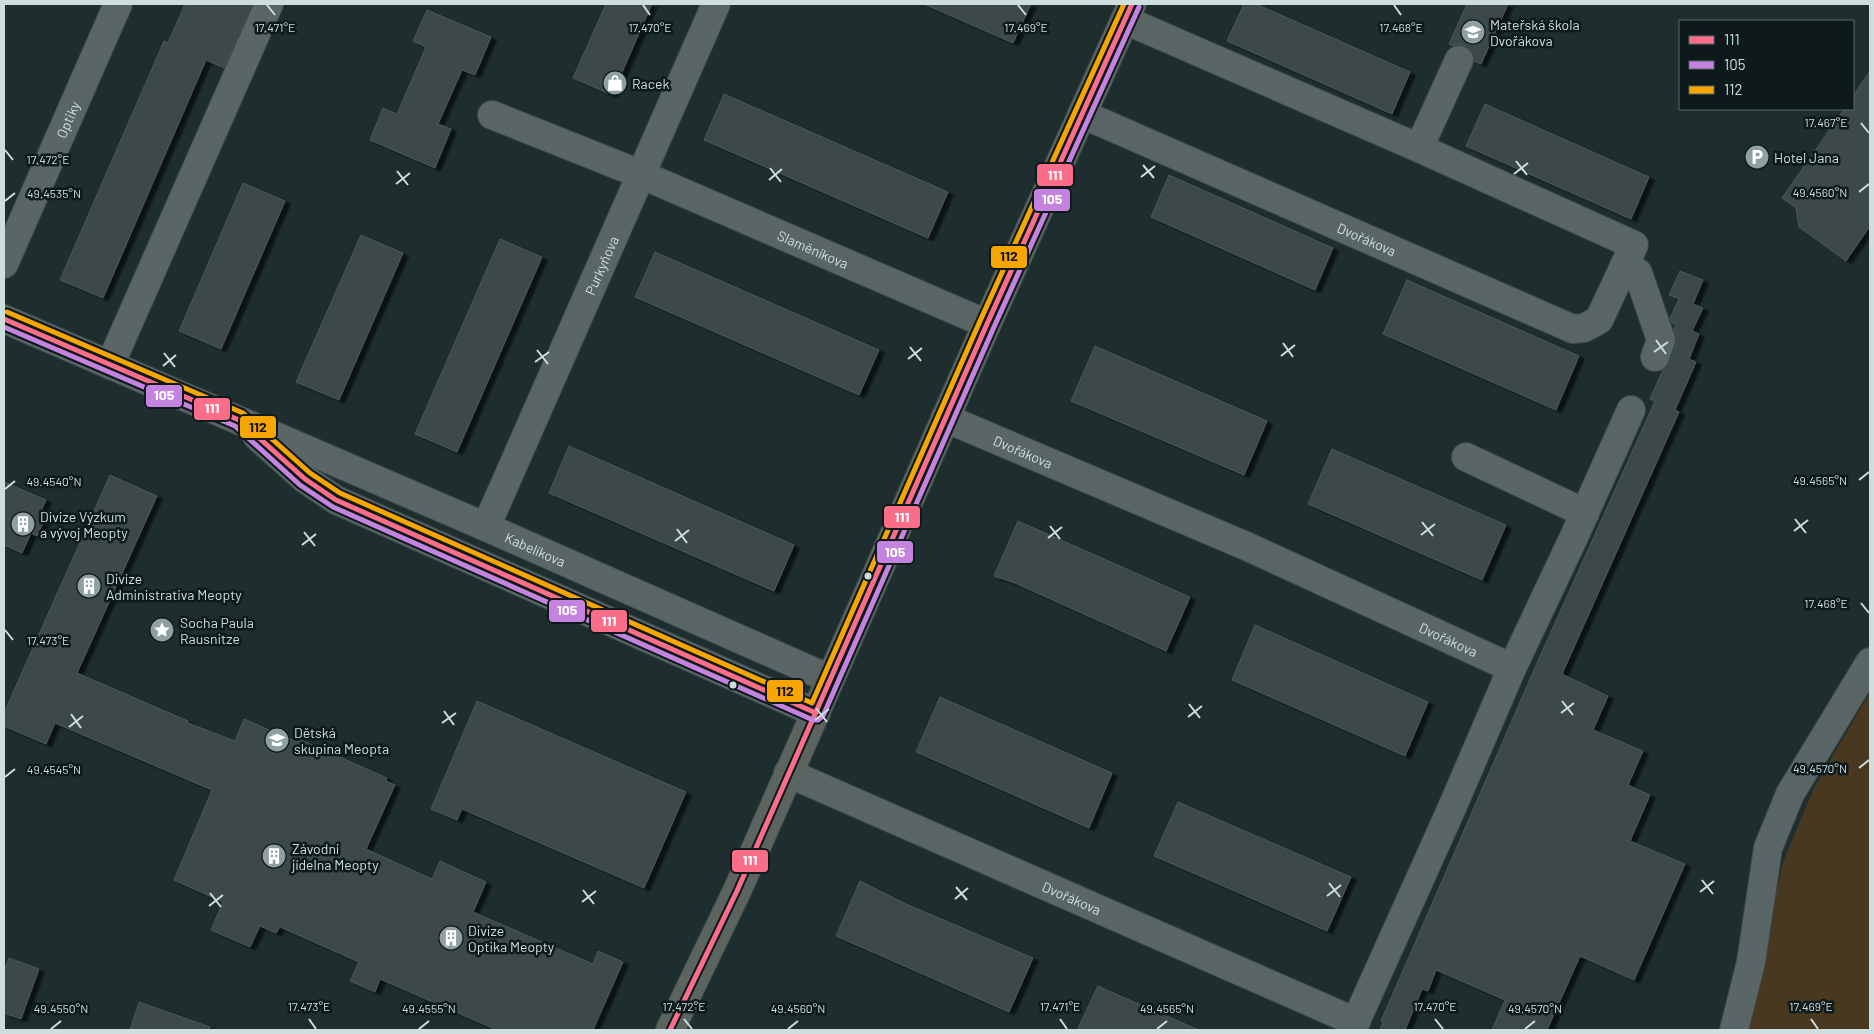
<svg xmlns="http://www.w3.org/2000/svg" width="1874" height="1034" viewBox="0 0 1874 1034" font-family="Barlow,sans-serif">
<style>
.green{fill:#48381f}
.building{fill:#3c4a4a;stroke:#4a5758;filter:url(#shadow)}
.lines{fill:none;stroke-linecap:round;stroke-linejoin:round}
.minor-casing{stroke:#3b494a;stroke-width:30}
.major-casing{stroke:#3b494a;stroke-width:30}
.minor{stroke:#5a6565;stroke-width:28}
.major{stroke:#5c6460;stroke-width:28}
.bus-1-casing{stroke:#0d191a;stroke-width:9}
.bus-2-casing{stroke:#0d191a;stroke-width:9}
.bus-3-casing{stroke:#0d191a;stroke-width:9}
.bus-1{stroke:#fb6d88;stroke-width:5}
.bus-2{stroke:#c483df;stroke-width:5}
.bus-3{stroke:#f7a600;stroke-width:5}
.ticks{fill:none;stroke:#cededf;stroke-width:2}
.bus-dot{fill:#cededf;stroke:#0d191a;stroke-width:2}
.labels{text-anchor:middle;dominant-baseline:central;stroke-width:5;stroke-linejoin:round;paint-order:stroke}
.poi-label{font-size:14px;fill:#cededf;stroke:#0d191a;text-anchor:start}
.street-label{font-size:14px;fill:#cededf;stroke:#0d191a}
.ticks-label{font-size:12px;text-anchor:middle;fill:#cededf;stroke:#0d191a;stroke-width:5;stroke-linejoin:round;paint-order:stroke}
.line-badge{stroke:#0d191a;stroke-width:2}
.badge-label{font-size:14px;text-anchor:middle;font-weight:bold;fill:#fff}
.pale-badge-label{font-size:14px;text-anchor:middle;font-weight:bold;fill:#111}
</style>
<defs>
<filter id="shadow"><feDropShadow dx="5.5" dy="3" stdDeviation="1" flood-color="#0009"/></filter>
</defs>
<rect width="100%" height="100%" fill="#1e2e2f"/>
<path class="green" d="M1870 692V1030H1745L1783 862 1814 788Z"/>
<path class="building" d="M185 4H252L224 68 206 60 103 298 60 280 164 41 168 43Z
M606 4H652L612 95 573 78Z
M924 4H1031L1013 43Z
M1244 4H1256L1410 72 1392 114 1227 41Z
M1467 4H1508L1481 64 1474 61 1472 51 1466 46 1458 44 1453 46 1449 44Z
M427 10 491 37 475 75 462 70 438 124 451 129 435 168 370 140 383 108 397 114 426 47 413 41Z
M1870 71V226L1846 261 1799 227 1796 208 1782 198 1844 109H1853V96Z
M724 94 948 192 928 238 704 140Z
M1485 104 1649 177 1631 219 1466 146Z
M1169 175 1333 248 1315 290 1151 217Z
M243 183 285 201 221 349 179 331Z
M361 235 403 253 339 400 296 382Z
M500 239 542 257 457 452 415 434Z
M655 252 879 350 859 395 635 297Z
M1680 271 1703 280 1693 304 1703 308 1692 331 1699 334 1689 359 1696 362 1675 410 1679 412 1562 674 1608 696 1593 730 1643 751 1628 785 1650 795 1630 841 1685 864 1634 980 1580 956 1547 1030H1492L1505 1000 1436 970 1428 991 1422 989 1405 1030H1380L1383 1022 1381 1021 1537 663 1655 401 1650 399 1663 370 1670 362 1676 345 1674 330 1676 325 1672 323 1670 318 1679 299 1669 295Z
M1407 280 1579 356 1556 410 1383 334Z
M1095 346 1267 421 1244 475 1071 401Z
M569 446 794 545 774 591 549 493Z
M1332 449 1506 525 1482 580 1308 504Z
M110 475 157 496 77 673 188 721V723L235 741 244 719 297 742 299 739 387 778 386 781 395 785 366 849 432 879 440 861 486 882 473 912 593 964 598 951 623 962 593 1030H497L380 979 375 992 350 981 359 962 280 927 276 933 260 926 250 947 211 930 223 902 174 880 212 790 55 723 46 744 4 726V713Z
M4 482 46 500 41 511 47 514 37 536 31 533 22 553 4 545Z
M1018 521 1190 597 1166 651 1015 583 994 576Z
M1255 625 1428 702 1405 756 1232 680Z
M940 697 1112 773 1089 828 916 752Z
M477 701 686 792 644 888 462 809 457 820 431 809Z
M1178 802 1351 877 1327 931 1154 856Z
M860 881 906 904 1033 958 1009 1012 836 936Z
M9 958 39 969 21 1019 4 1013V972Z
M1098 986 1118 995 1199 1030H1077Z
M139 1002 210 1027 209 1030H130Z"/>
<g class="lines">
<defs>
<g id="minor">
<path id="s1" d="M1082 114 1573 329 1584 328 1599 320 1634 245 1419 148 1125 20"/>
<path id="s2" d="M492 115 640 174 987 324"/>
<path d="M1419 148 1459 60"/>
<path id="s3" d="M4 264 118 4"/>
<path d="M1624 266 1638 273 1661 340 1655 357"/>
<path id="s4" d="M4 319 486 527 830 679"/>
<path d="M110 365 269 4"/>
<path id="s5" d="M945 418 1246 546 1512 668"/>
<path d="M257 436 305 479 336 500 816 713"/>
<path d="M1466 457 1585 513"/>
<path id="s6" d="M486 527 716 4"/>
<path id="s7" d="M788 773 1356 1022"/>
<path d="M1352 1030 1451 810 1512 668 1573 539 1631 410"/>
<path d="M1734 1030 1751 962 1768 848 1790 794 1870 662"/>
</g>
<path id="major" d="M670 1030 737 891 987 324 1132 4"/>
</defs>
<use href="#minor" class="minor-casing"/>
<use href="#major" class="major-casing"/>
<use href="#minor" class="minor"/>
<use href="#major" class="major"/>
<defs>
<path id="bus-1" d="M4 319 239 420 305 479 336 500 816 713
M670 1030 737 891 987 324 1132 4"/>
<path id="bus-2" d="M4 327 235 426 300 485 333 507 813 720H818L823 716 994 327 1139 7"/>
<path id="bus-3" d="M7 312 243 413 310 473 340 493 812 703 980 321 1124 4"/>
</defs>
<use href="#bus-1" class="bus-1-casing"/>
<use href="#bus-2" class="bus-2-casing"/>
<use href="#bus-3" class="bus-3-casing"/>
<use href="#bus-1" class="bus-1"/>
<use href="#bus-2" class="bus-2"/>
<use href="#bus-3" class="bus-3"/>
</g>
<path class="ticks" d="M267 5 275 15M643 5 650 15M1018 5 1026 15M1394 5 1401 15M1861 123 1869 133M5 150 13 160M1516 161 1527 175M1143 165 1154 178M770 168 781 182M397 171 408 185M1514 174 1528 163M1141 177 1155 166M769 180 782 169M396 184 410 173M1859 192 1869 184M5 201 15 193M1656 340 1666 354M1283 343 1293 357M910 347 921 361M537 350 548 364M1654 352 1668 342M164 353 175 367M1281 356 1295 345M908 359 922 348M535 362 549 352M163 366 176 355M1859 480 1869 472M5 489 15 481M1795 519 1806 533M1422 522 1433 536M1050 526 1060 539M677 529 687 543M1794 531 1808 520M304 532 315 546M1421 535 1435 524M1048 538 1062 527M675 541 689 530M302 545 316 534M1861 603 1869 613M5 630 13 640M1562 701 1573 715M1189 704 1200 718M816 708 827 722M444 711 454 725M1561 713 1574 703M71 714 81 728M1188 717 1202 706M815 720 829 709M442 723 456 713M69 727 83 716M1859 768 1869 760M5 777 15 769M1702 880 1713 894M1329 883 1340 897M956 887 967 900M583 890 594 904M1700 892 1714 881M210 893 221 907M1327 896 1341 885M955 899 968 888M582 902 596 891M209 906 223 895M309 1019 316 1029M684 1019 692 1029M1060 1019 1067 1029M1435 1019 1443 1029M1811 1019 1818 1029M51 1029 61 1021M419 1029 429 1021M788 1029 798 1021M1157 1029 1167 1021M1525 1029 1535 1021"/>
<defs>
<symbol id="school-disc" viewBox="-11 -11 22 22"><circle r="9.5" fill="#90a0a1" stroke="#0d191a"/><path d="M0-5L7-2L0 1L-7-2ZM-4 1L0 2.5L4 1V4Q0 6-4 4Z" fill="#fff"/></symbol>
<symbol id="shop-disc" viewBox="-11 -11 22 22"><circle r="9.5" fill="#90a0a1" stroke="#0d191a"/><path d="M-5-2.5h2.3a2.7 3.5 0 0 1 5.4 0H5L5.5 6h-11ZM-1.5-2.5h3a1.5 2.3 0 0 0-3 0Z" fill="#fff"/></symbol>
<symbol id="parking-disc" viewBox="-11 -11 22 22"><circle r="9.5" fill="#90a0a1" stroke="#0d191a"/><path d="M-3.5-5.5H1a3.5 3.5 0 0 1 0 7H-1V5.5H-3.5ZM-1-3.4V-.6H.8a1.4 1.4 0 0 0 0-2.8Z" fill="#fff"/></symbol>
<symbol id="building-disc" viewBox="-11 -11 22 22"><circle r="9.5" fill="#90a0a1" stroke="#0d191a"/><path d="M-4-6H4V6H1V3H-1V6H-4ZM-2.5-4.3h1.7v1.8h-1.7ZM.8-4.3h1.7v1.8H.8ZM-2.5-1h1.7V.8h-1.7ZM.8-1h1.7V.8H.8Z" fill="#fff"/></symbol>
<symbol id="sight-disc" viewBox="-11 -11 22 22"><circle r="9.5" fill="#90a0a1" stroke="#0d191a"/><path d="M0-6L1.8-2.2L6-1.7L2.9 1.2L3.7 5.4L0 3.3L-3.7 5.4L-2.9 1.2L-6-1.7L-1.8-2.2Z" fill="#fff"/></symbol>
</defs>
<g fill-rule="evenodd">
<use href="#school-disc" x="1459" y="18" width="28" height="28"/>
<use href="#shop-disc" x="601" y="69" width="28" height="28"/>
<use href="#parking-disc" x="1743" y="143" width="28" height="28"/>
<use href="#building-disc" x="9" y="510" width="28" height="28"/>
<use href="#building-disc" x="75" y="572" width="28" height="28"/>
<use href="#sight-disc" x="148" y="616" width="28" height="28"/>
<use href="#school-disc" x="263" y="726" width="28" height="28"/>
<use href="#building-disc" x="260" y="842" width="28" height="28"/>
<use href="#building-disc" x="437" y="924" width="28" height="28"/>
</g>
<g class="bus-dot">
<circle cx="868" cy="576" r="4.5"/>
<circle cx="733" cy="685" r="4.5"/>
</g>
<g class="labels">
<g class="poi-label">
<text x="1490" y="24">Mateřská škola<tspan x="1490" dy="16">Dvořákova</tspan></text>
<text x="632" y="83">Racek</text>
<text x="1774" y="157">Hotel Jana</text>
<text x="40" y="516">Divize Výzkum<tspan x="40" dy="16">a vývoj Meopty</tspan></text>
<text x="106" y="578">Divize<tspan x="106" dy="16">Administrativa Meopty</tspan></text>
<text x="180" y="622">Socha Paula<tspan x="180" dy="16">Rausnitze</tspan></text>
<text x="294" y="732">Dětská<tspan x="294" dy="16">skupina Meopta</tspan></text>
<text x="292" y="848">Závodní<tspan x="292" dy="16">jídelna Meopty</tspan></text>
<text x="468" y="930">Divize<tspan x="468" dy="16">Optika Meopty</tspan></text>
</g>
<g class="street-label">
<text stroke="none"><textPath href="#s3" startOffset="158">Optiky</textPath></text>
<text stroke="none"><textPath href="#s1" startOffset="311">Dvořákova</textPath></text>
<text stroke="none"><textPath href="#s2" startOffset="348">Slaměníkova</textPath></text>
<text stroke="none"><textPath href="#s6" startOffset="286">Purkyňova</textPath></text>
<text stroke="none"><textPath href="#s5" startOffset="85">Dvořákova</textPath></text>
<text stroke="none"><textPath href="#s4" startOffset="579">Kabelíkova</textPath></text>
<text stroke="none"><textPath href="#s5" startOffset="550">Dvořákova</textPath></text>
<text stroke="none"><textPath href="#s7" startOffset="310">Dvořákova</textPath></text>
</g>
</g>
<g class="ticks-label">
<text x="275" y="32">17.471°E</text>
<text x="650" y="32">17.470°E</text>
<text x="1026" y="32">17.469°E</text>
<text x="1401" y="32">17.468°E</text>
<text x="1826" y="127">17.467°E</text>
<text x="48" y="164">17.472°E</text>
<text x="1820" y="197">49.4560°N</text>
<text x="54" y="198">49.4535°N</text>
<text x="1820" y="485">49.4565°N</text>
<text x="54" y="486">49.4540°N</text>
<text x="1826" y="608">17.468°E</text>
<text x="48" y="645">17.473°E</text>
<text x="1820" y="773">49.4570°N</text>
<text x="54" y="774">49.4545°N</text>
<text x="309" y="1011">17.473°E</text>
<text x="684" y="1011">17.472°E</text>
<text x="1060" y="1011">17.471°E</text>
<text x="1435" y="1011">17.470°E</text>
<text x="1811" y="1011">17.469°E</text>
<text x="61" y="1013">49.4550°N</text>
<text x="429" y="1013">49.4555°N</text>
<text x="798" y="1013">49.4560°N</text>
<text x="1167" y="1013">49.4565°N</text>
<text x="1535" y="1013">49.4570°N</text>
</g>
<g class="line-badge">
<rect x="1036" y="163" width="38" height="24" rx="5" fill="#fb6d88"/>
<rect x="1033" y="188" width="38" height="24" rx="5" fill="#c483df"/>
<rect x="990" y="245" width="38" height="24" rx="5" fill="#f7a600"/>
<rect x="145" y="384" width="38" height="24" rx="5" fill="#c483df"/>
<rect x="193" y="397" width="38" height="24" rx="5" fill="#fb6d88"/>
<rect x="239" y="415" width="38" height="24" rx="5" fill="#f7a600"/>
<rect x="883" y="505" width="38" height="24" rx="5" fill="#fb6d88"/>
<rect x="876" y="540" width="38" height="24" rx="5" fill="#c483df"/>
<rect x="548" y="599" width="38" height="24" rx="5" fill="#c483df"/>
<rect x="590" y="609" width="38" height="24" rx="5" fill="#fb6d88"/>
<rect x="766" y="679" width="38" height="24" rx="5" fill="#f7a600"/>
<rect x="731" y="849" width="38" height="24" rx="5" fill="#fb6d88"/>
</g>
<g class="badge-label">
<text x="1055" y="180">111</text>
<text x="1052" y="204">105</text>
<text x="164" y="400">105</text>
<text x="212" y="413">111</text>
<text x="902" y="522">111</text>
<text x="895" y="557">105</text>
<text x="567" y="615">105</text>
<text x="609" y="626">111</text>
<text x="750" y="865">111</text>
</g>
<g class="pale-badge-label">
<text x="1009" y="261">112</text>
<text x="258" y="432">112</text>
<text x="785" y="696">112</text>
</g>
<rect width="1874" height="1034" fill="none" stroke="#cededf" stroke-width="10"/>
<rect x="1679" y="20" width="175" height="90" fill="#0d191a" stroke="#5a6869"/>
<rect x="1689" y="36" width="25" height="8" fill="#fb6d88" stroke="#5a6869"/>
<text x="1724" y="45" font-size="15" fill="#cededf">111</text>
<rect x="1689" y="61" width="25" height="8" fill="#c483df" stroke="#5a6869"/>
<text x="1724" y="70" font-size="15" fill="#cededf">105</text>
<rect x="1689" y="86" width="25" height="8" fill="#f7a600" stroke="#5a6869"/>
<text x="1724" y="95" font-size="15" fill="#cededf">112</text>
</svg>
